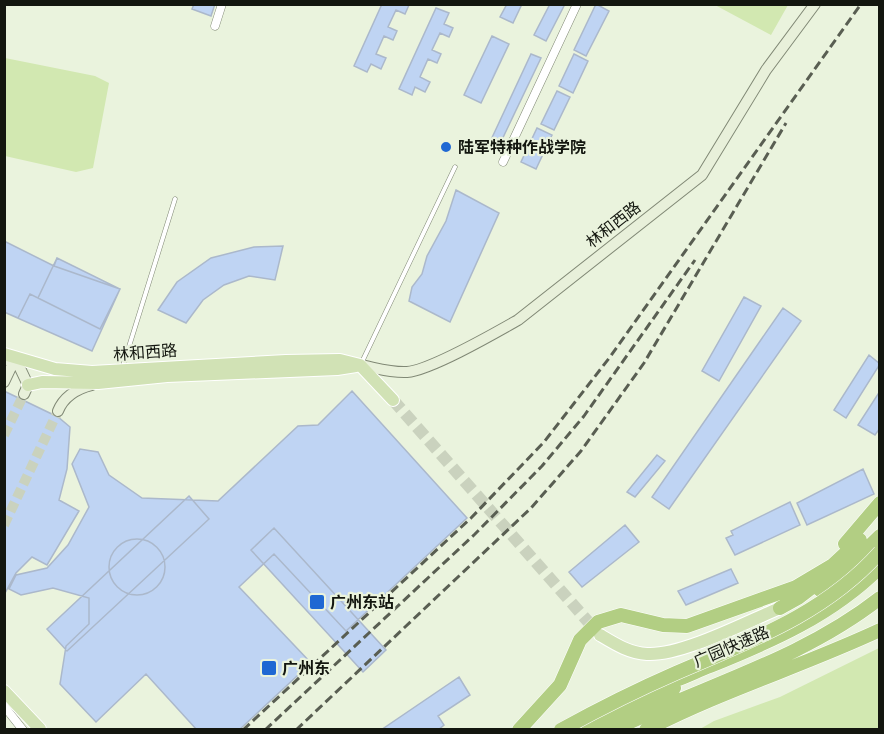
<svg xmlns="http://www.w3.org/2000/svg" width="884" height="734" viewBox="0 0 884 734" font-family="'Source Serif 4','Noto Sans SC',serif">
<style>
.green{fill:#d2e8b1}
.building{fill:#bfd4f3;stroke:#abb8cb;stroke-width:1.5}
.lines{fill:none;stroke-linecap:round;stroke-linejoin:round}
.secondary-tunnel{stroke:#cad2be;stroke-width:10;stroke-dasharray:10 5;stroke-linecap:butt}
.primary-tunnel{stroke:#cad2be;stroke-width:12;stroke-dasharray:12 6;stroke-linecap:butt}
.lane-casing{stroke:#808875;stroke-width:5}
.street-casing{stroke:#808875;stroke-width:9}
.secondary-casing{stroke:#808875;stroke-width:12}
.primary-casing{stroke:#fff;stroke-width:14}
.highway-casing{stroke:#fff;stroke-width:15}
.lane{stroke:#fff;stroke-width:4}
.street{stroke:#fff;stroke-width:8}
.secondary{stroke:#e8f0da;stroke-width:10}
.primary{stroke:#d1e2b5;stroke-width:12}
.highway{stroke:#b2ce83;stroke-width:14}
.rail{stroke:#595e52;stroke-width:3;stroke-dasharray:9 4.5;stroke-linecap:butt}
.highway-bridge-casing{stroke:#fff;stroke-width:15;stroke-linecap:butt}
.highway-bridge{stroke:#b2ce83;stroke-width:14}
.poi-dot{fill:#1f68d3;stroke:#eaf3dd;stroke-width:2}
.labels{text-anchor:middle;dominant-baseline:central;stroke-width:4.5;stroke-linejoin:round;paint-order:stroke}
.poi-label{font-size:16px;font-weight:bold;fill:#13160f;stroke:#eaf3dd;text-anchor:start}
.street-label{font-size:16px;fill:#13160f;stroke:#eaf3dd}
</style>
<rect width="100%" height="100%" fill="#eaf3dd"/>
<path class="green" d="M715 5H788L771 35Z
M5 58 95 76 109 83 93 168 76 172 5 156Z
M879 648V729H700L714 721 780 697Z"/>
<path class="building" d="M194 4H215L211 16 192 9Z
M382 4 409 5 405 14 396 10 388 27 397 31 393 40 384 36 376 54 386 58 381 69 371 64 367 72 354 66Z
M507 4H522L513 23 500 17Z
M550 4H565L546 41 534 35Z
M596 4 609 11 586 56 574 50Z
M436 8 449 13 444 24 453 28 449 37 440 33 432 50 441 54 437 63 428 59 420 77 430 82 425 92 415 87 412 95 399 89Z
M492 36 509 44 481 103 464 95Z
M531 54 541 58 498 148 489 144Z
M574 54 588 61 573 93 559 86Z
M557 91 570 97 554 130 541 124Z
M537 128 552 135 536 169 521 162Z
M456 190 499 213 450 322 409 301 412 287 422 274 427 256 446 221Z
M4 241 54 266 57 258 120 289 100 329 30 294 18 318 4 312Z
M4 241 54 266 120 289 92 351 4 312Z
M283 246 275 280 249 276 224 285 203 300 186 323 158 310 177 282 211 258 254 247Z
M57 258 120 289 100 329 38 298Z
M744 297 761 306 719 381 702 371Z
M783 308 801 321 669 509 652 497Z
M869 355 880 364 846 418 834 410Z
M4 391 58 417 70 427 67 469 59 500 79 511 47 565 32 557 16 573 4 595Z
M352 391 467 518 346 631 274 554 239 587 311 663 239 730H197L146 674 96 722 60 684 66 646 89 624V598L53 588 21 595 9 589 16 575 47 568 68 545 89 507 72 464 80 449 98 452 109 475 142 498 218 501 298 426 318 425Z
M880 391V428L875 435 858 425Z
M657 455 665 461 635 497 627 492Z
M863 469 874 494 807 525 797 503Z
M189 496 209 519 67 651 47 629Z
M790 502 800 525 735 555 726 538 733 535 731 531Z
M625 525 639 542 582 587 569 572Z
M274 528 386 650 363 672 251 550Z
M109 567a28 28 0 1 1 56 0a28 28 0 1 1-56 0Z
M731 569 738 583 686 605 678 591Z
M459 677 470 695 438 716 444 725 438 730H381Z"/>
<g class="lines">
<path class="secondary-tunnel" d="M4 435 24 394
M4 525 58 411"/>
<path class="primary-tunnel" d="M393 400 599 634"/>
<defs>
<path id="lane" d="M361 364 455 167
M122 369 175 199"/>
<path id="street" d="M215 26 222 4
M503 162 577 4
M4 706 23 730"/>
<path id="secondary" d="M4 358 19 366 28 385 24 394
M360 365C376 368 392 373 407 372 431 370 495 333 518 320L702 175 766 70 815 4
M4 382 13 363
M58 411C64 396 76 389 92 385"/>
<path id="primary" d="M4 354 55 369 92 372 286 361 340 360 360 365
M360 365 393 400
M28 385 42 382 98 383 167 376 337 369 356 366
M600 635C615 644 629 653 647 654 682 656 746 622 780 608
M4 691 40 729"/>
<path id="highway" d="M845 544 880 503
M820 590 844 571 880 536
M780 608 798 598 824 578
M659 685C677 682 694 672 710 666 772 641 832 615 880 567
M519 730 560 685 580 640 598 622 621 615 663 625 687 626 796 587 833 565 860 540
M588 730 674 688
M613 730C703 686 801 660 880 598
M646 730C721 691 803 666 880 630"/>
</defs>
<use href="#lane" class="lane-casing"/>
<use href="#street" class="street-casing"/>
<use href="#secondary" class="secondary-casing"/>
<use href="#primary" class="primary-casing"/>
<use href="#highway" class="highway-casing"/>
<use href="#lane" class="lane"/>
<use href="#street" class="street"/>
<use href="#secondary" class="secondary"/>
<use href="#primary" class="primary"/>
<use href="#highway" class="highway"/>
<path class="rail" d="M243 730 471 518 544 442 610 357 861 4
M265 730 475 534 542 466 584 416 695 260
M296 730 531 508 581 451 644 363 786 123"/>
<defs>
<path id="highway-bridge" d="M561 730C599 709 637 690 676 673 750 641 825 614 880 552"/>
</defs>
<use href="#highway-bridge" class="highway-bridge-casing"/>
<use href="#highway-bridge" class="highway-bridge"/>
</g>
<g class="poi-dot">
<circle cx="446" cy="147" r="6"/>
<rect x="309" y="594" width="16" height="16" rx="3"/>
<rect x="261" y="660" width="16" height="16" rx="3"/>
</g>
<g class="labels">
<g class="poi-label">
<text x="458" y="147">陆军特种作战学院</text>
<text x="330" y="602">广州东站</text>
<text x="282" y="668">广州东</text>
</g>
<g class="street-label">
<text transform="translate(613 224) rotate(-38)">林和西路</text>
<text transform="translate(145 352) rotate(-4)">林和西路</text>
<text transform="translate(731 646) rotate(-23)">广园快速路</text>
</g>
</g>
<rect width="884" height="734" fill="none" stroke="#13160f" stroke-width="12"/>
</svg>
